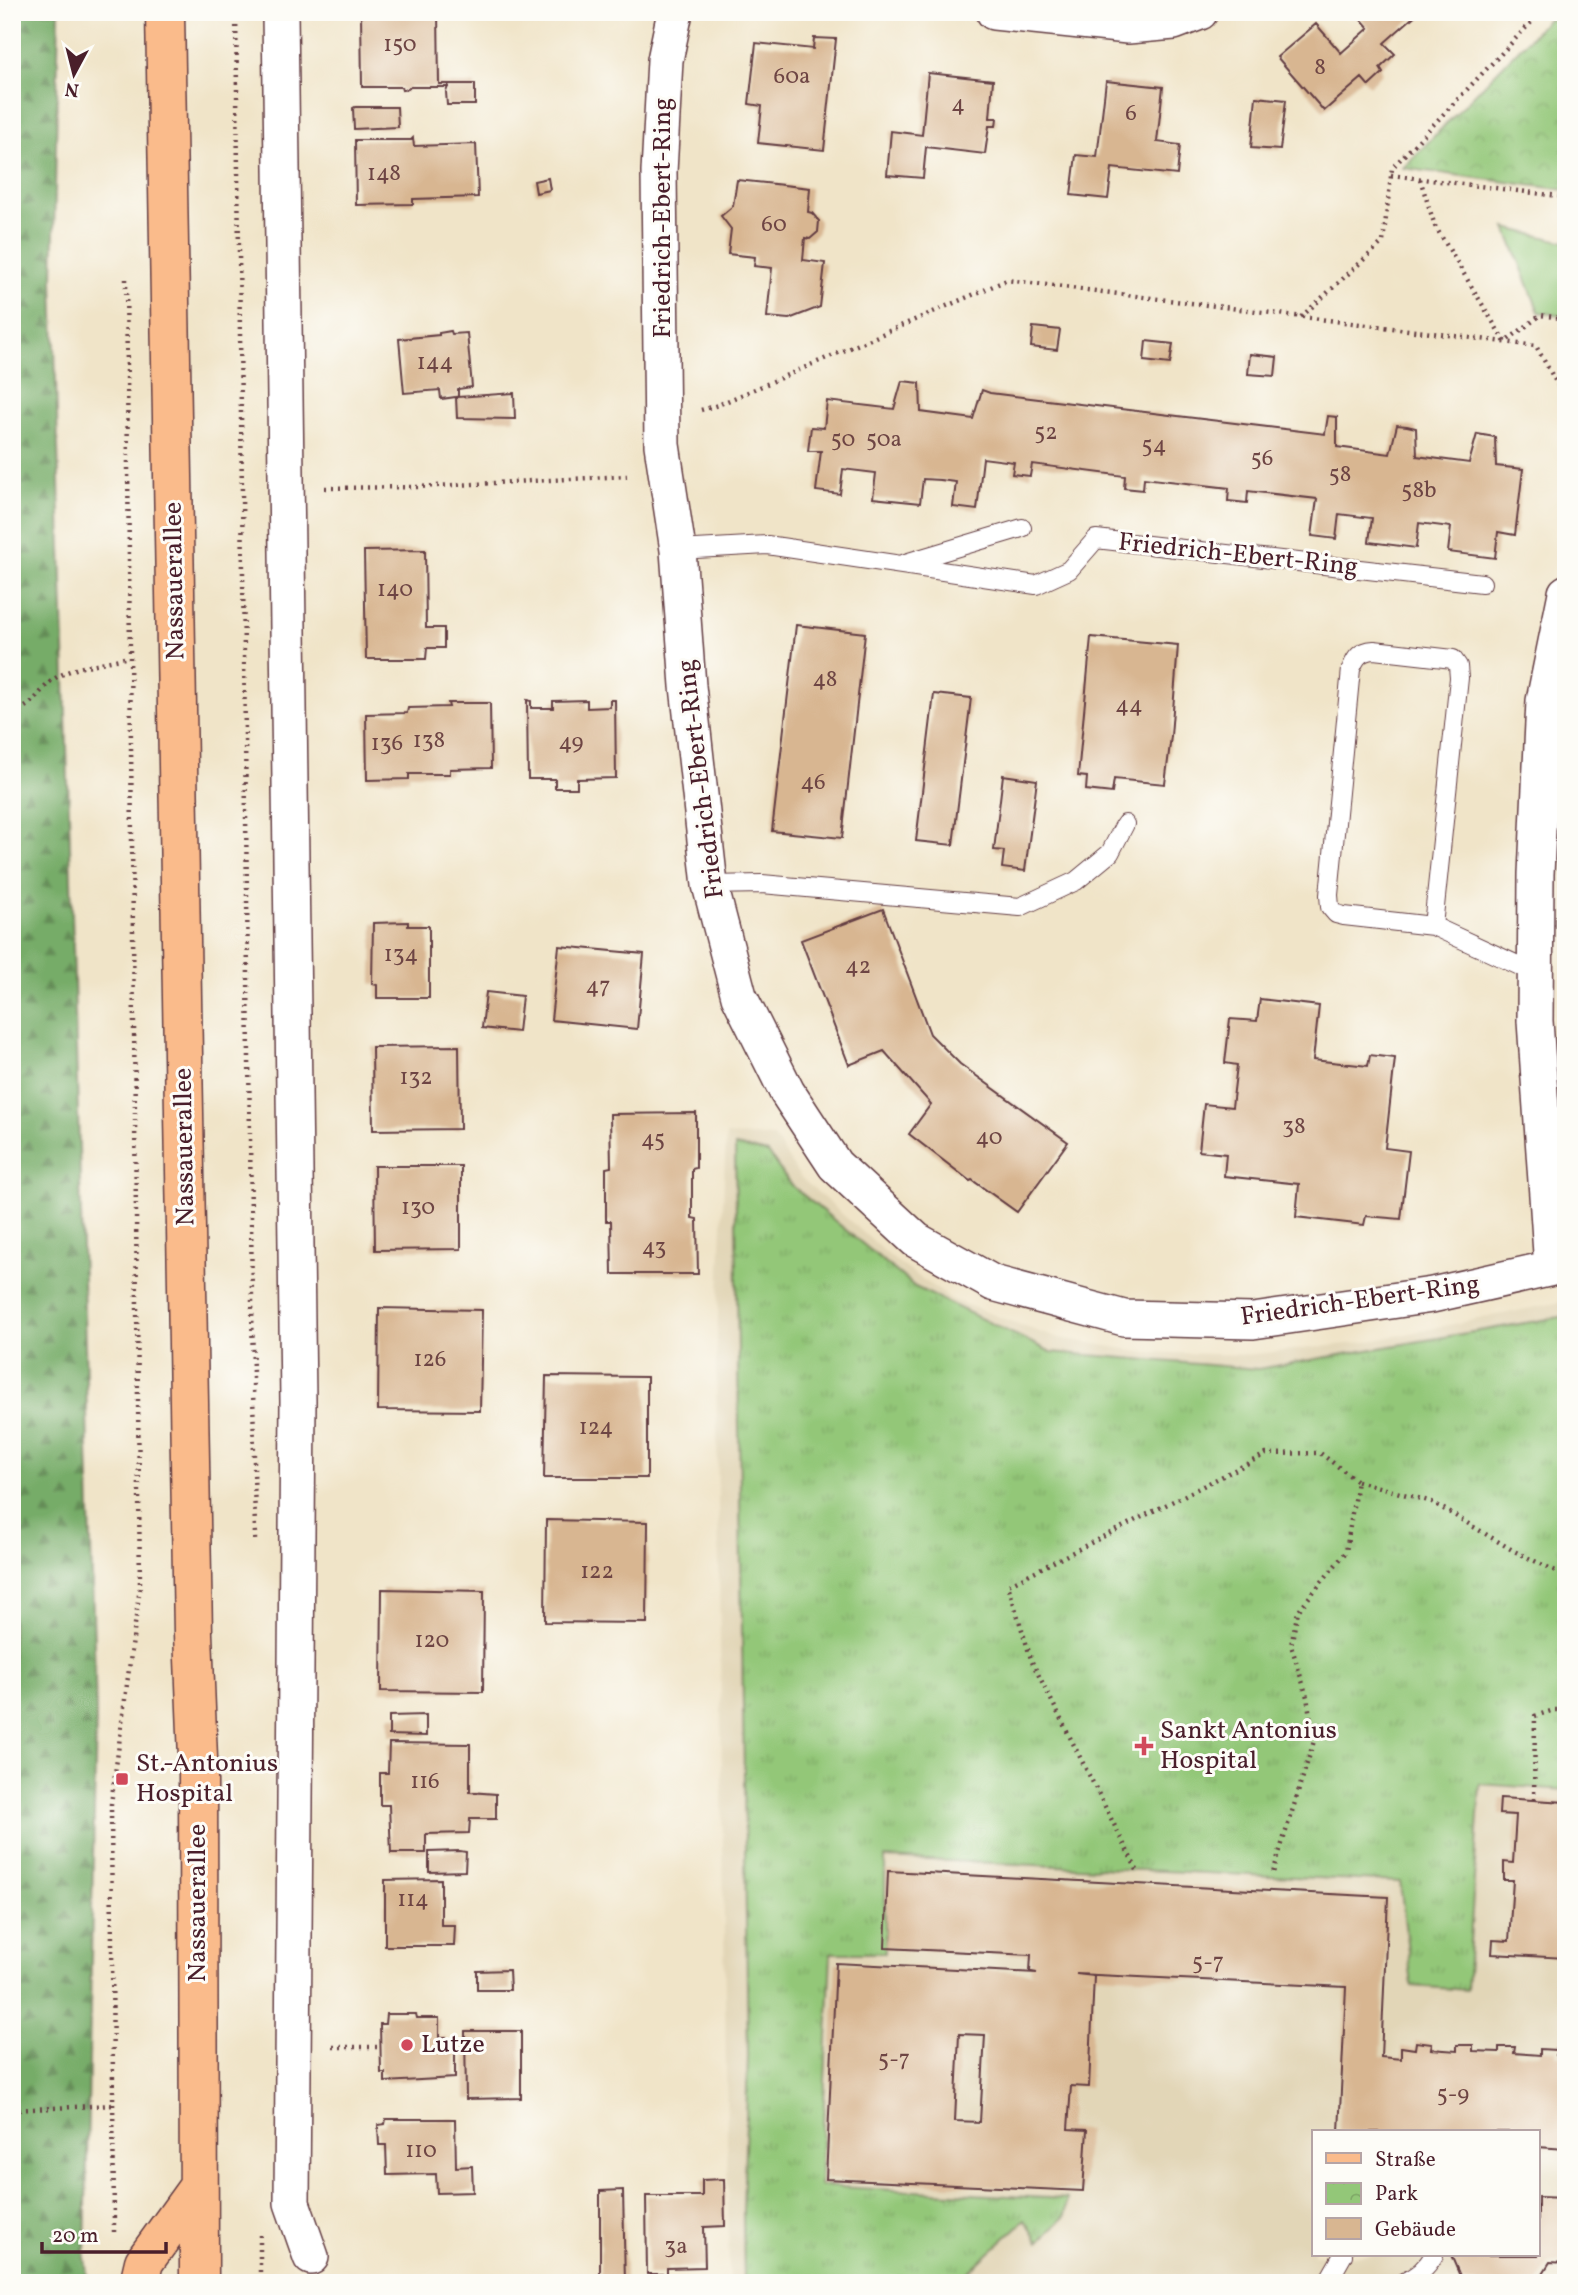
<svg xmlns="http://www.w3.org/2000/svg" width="1578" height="2295" viewBox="0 0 1578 2295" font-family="Vollkorn,serif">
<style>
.built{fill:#e2d6b7;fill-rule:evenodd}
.grass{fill:url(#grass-tufts);stroke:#6e7352;stroke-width:2}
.forest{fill:url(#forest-firs);stroke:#60664a;stroke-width:2}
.park{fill:url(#park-crowns);stroke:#6e7352;stroke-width:2}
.pitch{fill:#93c778;stroke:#6e7352;stroke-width:2}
.building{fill:#d8b691;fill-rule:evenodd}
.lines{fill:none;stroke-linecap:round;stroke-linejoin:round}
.service-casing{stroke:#633d43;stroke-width:20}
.minor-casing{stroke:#633d43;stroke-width:38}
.primary-casing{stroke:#633d43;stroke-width:41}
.path{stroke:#633d43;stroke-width:4.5;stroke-dasharray:2 5;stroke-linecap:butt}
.service{stroke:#fff;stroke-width:18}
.minor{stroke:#fff;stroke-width:35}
.primary{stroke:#fabb8b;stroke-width:38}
.poi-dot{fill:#d1495b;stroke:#fdfcf7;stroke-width:2.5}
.labels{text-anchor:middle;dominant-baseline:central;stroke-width:6;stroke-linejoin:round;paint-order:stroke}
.number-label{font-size:23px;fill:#6e4544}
.street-label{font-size:26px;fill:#4a1f2b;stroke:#fdfcf7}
.poi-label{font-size:26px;fill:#4a1f2b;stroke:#fdfcf7;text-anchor:start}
</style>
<defs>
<pattern id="grass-tufts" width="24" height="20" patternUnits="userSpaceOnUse" patternTransform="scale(1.75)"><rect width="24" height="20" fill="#93c778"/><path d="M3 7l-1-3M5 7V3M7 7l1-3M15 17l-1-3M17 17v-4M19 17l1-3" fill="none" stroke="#80aa68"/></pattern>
<pattern id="forest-firs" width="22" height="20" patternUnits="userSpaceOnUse" patternTransform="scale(1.75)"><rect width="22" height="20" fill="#76ac68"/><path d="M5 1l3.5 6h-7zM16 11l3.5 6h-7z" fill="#638b56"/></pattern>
<pattern id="park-crowns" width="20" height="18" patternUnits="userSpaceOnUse" patternTransform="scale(1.75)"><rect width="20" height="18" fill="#93c778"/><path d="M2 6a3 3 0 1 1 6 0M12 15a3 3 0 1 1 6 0" fill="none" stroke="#80aa68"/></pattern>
</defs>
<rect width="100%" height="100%" fill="#fdfcf7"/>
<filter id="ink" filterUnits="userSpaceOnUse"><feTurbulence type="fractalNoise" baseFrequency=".0143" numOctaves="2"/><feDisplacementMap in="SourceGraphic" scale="14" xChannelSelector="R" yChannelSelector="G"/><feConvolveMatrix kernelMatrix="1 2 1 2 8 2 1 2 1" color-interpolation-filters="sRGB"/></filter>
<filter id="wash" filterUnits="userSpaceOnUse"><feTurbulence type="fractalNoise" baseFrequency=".00686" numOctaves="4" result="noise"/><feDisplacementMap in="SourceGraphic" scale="28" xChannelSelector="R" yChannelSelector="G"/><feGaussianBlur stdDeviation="1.57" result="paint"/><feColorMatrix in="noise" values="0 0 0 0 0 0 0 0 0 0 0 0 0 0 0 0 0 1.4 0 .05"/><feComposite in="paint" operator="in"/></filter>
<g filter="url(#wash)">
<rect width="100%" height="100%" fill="#f0e4c8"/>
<path class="built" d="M726 1135 774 1137 800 1177 893 1259 951 1299 1053 1337 1144 1352 1247 1355 1366 1342 1566 1301V2283H729L716 1360ZM1314 2132H1538V2255H1314Z"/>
<path class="grass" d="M735 1146 768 1153 790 1184 915 1287 1051 1352 1258 1369 1566 1316V1790L1480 1784 1467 1990 1412 1986 1400 1882 885 1858V1953H831L820 2186 1067 2199 1065 2216 1039 2242 1025 2220 956 2283H744L743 2211 748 2057Z"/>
<path class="forest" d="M12 12H59L53 280 96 1712 85 2257 88 2283H12Z"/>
<path class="park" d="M1548 19 1566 21V190L1403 168Z"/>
<path class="pitch" d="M1506 228 1566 242V316L1539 312Z"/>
<g id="blocks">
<path class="building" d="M361 12H438L439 84H448V87H410L408 89 402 90 401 87H362Z
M1355 12H1419L1384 43 1395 54 1380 68 1383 73 1369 86 1362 78 1324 111 1277 57 1316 24 1341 53 1369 28Z
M814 38 836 39 824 150 758 143 762 106 749 104 756 43 813 49Z
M928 73 993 80 990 118H997L996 126H989L985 154 926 147 923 178 887 175 891 131 922 135Z
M1106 81 1163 87 1157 142 1180 145 1177 175 1112 168 1108 199 1071 195 1076 155 1097 157Z
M449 84H475V105H447L446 92Z
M1256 97 1286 100 1280 150 1251 148Z
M355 107H397L398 127 354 129 353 108Z
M413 138 414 146 476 144 478 197 413 199V204L356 205 355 140H411Z
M548 178 550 190 536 193 534 181Z
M737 180 810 188 808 212 812 213 819 221 818 232 810 239 805 238 803 260 825 263 820 307 789 319 767 317 772 268 754 266 755 257 728 254 731 229 721 216 733 206Z
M1033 327 1060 330 1057 350 1031 347Z
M451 331 452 334 467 333 472 387 458 389V397L514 393 515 419 457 418 456 397 441 399 440 390 404 393 399 339 439 335V333Z
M1146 341 1173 344 1170 364 1144 361Z
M1250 354 1277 357 1275 376 1248 374Z
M902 381 920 383 921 412 973 419 982 390 990 393 1325 434 1328 416 1337 417V447L1390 454 1397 425 1407 426 1416 428 1417 456 1469 463 1477 434 1495 437 1496 466 1523 469 1515 535 1498 532 1495 558 1448 552 1451 527 1419 523 1416 548 1369 542 1372 518 1339 514 1336 539 1312 536 1317 499 1248 491 1247 503 1228 501 1229 488 1144 478 1143 490 1124 488 1125 476 1032 464 1030 476 1012 474 1014 462 983 458 977 510 953 507 956 482 940 480 923 479 920 503 873 498 876 473 843 469 840 494 816 491 821 451H808L811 427 824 428 827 401 894 409Z
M425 550 426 628H444V648H427L426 659H366L364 551Z
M796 625 865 633 842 838 772 831Z
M1091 637 1178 645 1171 736 1165 784 1114 779 1112 793 1086 790 1087 777 1078 776Z
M934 694 971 698 953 845 916 841Z
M527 700 531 701V708H553V701L587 700V708L610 707V700H615L616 778 577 779V788H555V779H528Z
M448 703H490L491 768 450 769V774H409V779L367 780 366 714 407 713 408 708 449 707Z
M1003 775 1037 780 1025 871 1002 868 1004 851 994 850Z
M883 909 930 1034 960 1064 1068 1142 1017 1212 972 1180 970 1181 909 1134 931 1104 884 1051 849 1065 801 940Z
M408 922V926H429V998H377V985L372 984 373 923Z
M559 946 644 954 637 1029 551 1020Z
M486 992 522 996 518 1032 482 1028Z
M1260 999 1319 1006 1313 1060 1368 1066 1370 1055 1395 1058 1385 1148 1409 1151 1401 1219 1366 1216 1364 1225 1296 1217 1299 1184 1224 1176 1226 1154 1199 1151 1204 1104 1232 1107 1237 1065 1225 1063 1230 1019 1257 1021Z
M459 1046 460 1129 373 1130 372 1047Z
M696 1113V1168L692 1169V1218L697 1219 698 1274H612L611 1221H606V1168L611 1167 610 1114Z
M374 1166H461V1249L375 1250Z
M379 1308 482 1310 480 1411 378 1410Z
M546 1376 647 1377V1478H544Z
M546 1520 648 1522 647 1623 545 1622Z
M382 1589 484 1591 483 1692 381 1691Z
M426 1715V1736L389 1735V1716Z
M389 1743 470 1744V1792L496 1794V1819H470L469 1833 426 1834V1853H391L389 1805H380V1773H388Z
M1500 1798 1566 1802V1958L1492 1954 1493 1940 1509 1941 1513 1880H1504V1862L1513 1863 1516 1815 1499 1814Z
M460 1851 466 1852 465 1871 429 1872V1852Z
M888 1871 1388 1897 1381 2057 1401 2059V2047L1415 2049 1416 2042 1432 2044 1431 2049 1457 2051V2045H1473V2051L1499 2052V2047H1515L1514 2053 1540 2055V2049L1556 2050V2055L1566 2056V2149L1538 2147V2132H1339L1346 1987 1076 1974 1094 1976 1089 2087 1071 2086 1068 2129 1087 2130 1083 2191 826 2179 836 1963 1037 1973 1030 1972 1031 1955 885 1948ZM959 2034 985 2035 980 2122 955 2121Z
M441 1879V1925H455L454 1946H385V1880Z
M509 1970 510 1990H477V1971Z
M386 2014H416L417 2018H439V2037H446V2046L455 2045V2078L385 2082V2073H381L380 2024H385Z
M465 2031H521V2098L466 2099Z
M386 2119H455L456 2167 472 2166 473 2192 437 2193 436 2174 387 2175 386 2145H379L378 2125 385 2124Z
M724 2179 725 2226 704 2227 705 2267 667 2268V2274H647L646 2196H702V2180Z
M623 2190 625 2283H600V2191Z
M1538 2197 1566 2198V2263L1550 2262 1537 2283H1463L1451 2255H1538Z"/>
</g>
</g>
<g filter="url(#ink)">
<use href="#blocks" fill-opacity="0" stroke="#633d43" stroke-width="2"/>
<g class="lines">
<defs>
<path id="service" d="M678 550 767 545 1036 585 1069 570 1096 539 1482 583
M905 563 1022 528
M710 885 762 884 1020 907 1076 881 1110 853 1125 824
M1433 926 1459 678 1458 666 1453 659 1374 650C1360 651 1356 657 1351 669L1329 895 1330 907 1336 914 1344 916 1433 926 1535 973
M1327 2283 1343 2255
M1403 2283C1417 2275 1426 2269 1434 2255"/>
<path id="minor" d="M280 12 298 1401 292 2203 311 2257
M675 12 665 60 659 172 662 445 678 550 688 686 710 885 739 996 787 1092 835 1165 916 1240 993 1283 1124 1318 1253 1321 1432 1295 1566 1265
M994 12 1128 26 1174 22 1200 12
M1552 1268 1535 1021 1536 874 1544 701 1566 593"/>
<path id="primary" d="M165 12 193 1634 198 1758 199 2283
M139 2283 144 2262 198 2187"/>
</defs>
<use href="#service" class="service-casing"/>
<use href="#minor" class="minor-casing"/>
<use href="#primary" class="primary-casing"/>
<path class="path" d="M236 12 255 1540
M1391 175 1566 197
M1420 179 1435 226 1505 342 1541 315 1566 319
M1301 317 1383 242 1392 168 1541 12
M701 410 718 405 1007 280 1536 346 1566 400
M325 488 417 487 627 476
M12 712C38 706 39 686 59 676 79 665 106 663 128 657
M1357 1481 1432 1502 1514 1551 1566 1576
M1534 1800 1535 1716 1554 1710H1566
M1137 1870 1032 1662 1008 1585 1266 1454 1320 1453 1357 1481 1346 1552 1298 1611 1291 1645 1307 1697 1314 1741 1272 1876
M333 2047H380
M12 2110 113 2105
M114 2232 111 1804 140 1587 126 279
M260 2235V2283"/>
<use href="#service" class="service"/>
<use href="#minor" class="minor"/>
<use href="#primary" class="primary"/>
</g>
</g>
<g class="poi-dot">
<path d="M1140.5 1735.5h7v7h7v7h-7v7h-7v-7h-7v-7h7z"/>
<rect x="115" y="1772" width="14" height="14" rx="3.5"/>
<circle cx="407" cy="2045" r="7"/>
</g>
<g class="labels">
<g class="number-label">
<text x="400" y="45">150</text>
<text x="1320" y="68">8</text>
<text x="792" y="77">60a</text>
<text x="958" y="105">4</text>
<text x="1131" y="114">6</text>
<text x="384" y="174">148</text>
<text x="774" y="225">60</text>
<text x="435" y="363">144</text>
<text x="1046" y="433">52</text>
<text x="843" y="440">50</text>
<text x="884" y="440">50a</text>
<text x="1154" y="446">54</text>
<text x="1262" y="459">56</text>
<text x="1340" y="475">58</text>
<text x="1419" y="491">58b</text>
<text x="395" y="590">140</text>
<text x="825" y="680">48</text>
<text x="1129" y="706">44</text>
<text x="429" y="741">138</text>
<text x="571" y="743">49</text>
<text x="387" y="744">136</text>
<text x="813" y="783">46</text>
<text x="401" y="955">134</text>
<text x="858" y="967">42</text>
<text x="598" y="987">47</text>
<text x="416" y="1078">132</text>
<text x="1294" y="1127">38</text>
<text x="989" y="1138">40</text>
<text x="653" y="1140">45</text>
<text x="418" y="1208">130</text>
<text x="654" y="1248">43</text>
<text x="430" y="1360">126</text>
<text x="596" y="1428">124</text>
<text x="597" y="1572">122</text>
<text x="432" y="1641">120</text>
<text x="425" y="1782">116</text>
<text x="413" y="1900">114</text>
<text x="1208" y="1963">5-7</text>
<text x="894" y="2060">5-7</text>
<text x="1453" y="2095">5-9</text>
<text x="421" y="2151">110</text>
<text x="676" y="2247">3a</text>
</g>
<g class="street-label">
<text transform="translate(663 218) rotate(-90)">Friedrich-Ebert-Ring</text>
<text transform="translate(1238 555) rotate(6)">Friedrich-Ebert-Ring</text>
<text transform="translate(175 581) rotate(-91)">Nassauerallee</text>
<text transform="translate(701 779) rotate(-97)">Friedrich-Ebert-Ring</text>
<text transform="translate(185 1147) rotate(-91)">Nassauerallee</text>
<text transform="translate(1360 1301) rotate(-8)">Friedrich-Ebert-Ring</text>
<text transform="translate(198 1903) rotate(-90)">Nassauerallee</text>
</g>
<g class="poi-label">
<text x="1160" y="1731">Sankt Antonius<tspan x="1160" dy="30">Hospital</tspan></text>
<text x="136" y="1764">St.-Antonius<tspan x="136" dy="30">Hospital</tspan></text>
<text x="421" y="2045">Lutze</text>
</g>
</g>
<rect width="1578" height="2295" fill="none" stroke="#fdfcf7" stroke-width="42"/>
<rect x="1312" y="2130" width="228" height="126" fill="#fdfcf7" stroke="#b5a4a5" stroke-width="2"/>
<rect x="1326" y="2153" width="35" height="10" fill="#fabb8b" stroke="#b5a4a5" stroke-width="2"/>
<text x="1375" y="2166" font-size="21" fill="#4a1f2b">Straße</text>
<rect x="1326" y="2183" width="35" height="21" fill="url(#park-crowns)" stroke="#b5a4a5" stroke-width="2"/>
<text x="1375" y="2200" font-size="21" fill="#4a1f2b">Park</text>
<rect x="1326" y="2218" width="35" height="21" fill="#d8b691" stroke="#b5a4a5" stroke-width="2"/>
<text x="1375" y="2236" font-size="21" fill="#4a1f2b">Gebäude</text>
<g transform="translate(74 74) rotate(187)" stroke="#fdfcf7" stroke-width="5" paint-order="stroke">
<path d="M0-5L12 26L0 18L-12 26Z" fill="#4a1f2b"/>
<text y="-10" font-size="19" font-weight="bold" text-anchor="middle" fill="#4a1f2b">N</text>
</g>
<path d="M42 2242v10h124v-10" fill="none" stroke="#4a1f2b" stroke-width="3.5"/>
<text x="52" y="2242" font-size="21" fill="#4a1f2b" stroke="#fdfcf7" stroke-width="5" paint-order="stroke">20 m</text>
</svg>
